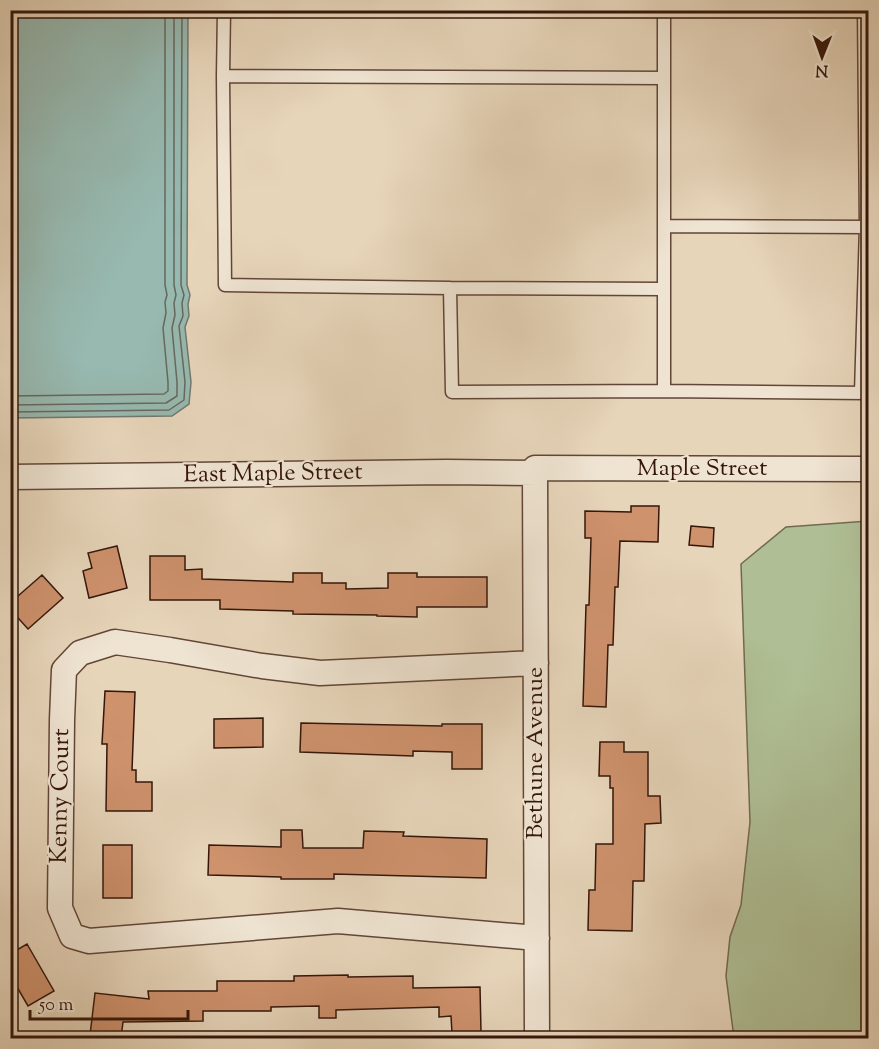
<svg xmlns="http://www.w3.org/2000/svg" width="879" height="1049" viewBox="0 0 879 1049" font-family="'Sorts Mill Goudy',serif">
<style>
.green{fill:#afbe94;stroke:#726a50;stroke-width:1.5}
.water{fill:#97b9b0;stroke:#70786e;stroke-width:1.5}
.lines{fill:none;stroke-linecap:round;stroke-linejoin:round}
.shore{stroke:#66685e;stroke-width:1.5}
.building{fill:#ce926d;stroke:#35160b;stroke-width:1.5}
.lane-casing{stroke:#624637;stroke-width:15}
.street-casing{stroke:#624637;stroke-width:27}
.lane{stroke:#efe4d2;stroke-width:12}
.street{stroke:#efe4d2;stroke-width:24}
.labels{text-anchor:middle;dominant-baseline:central;stroke-width:4.5;stroke-linejoin:round;paint-order:stroke}
.street-label{font-size:24px;fill:#35160b;stroke:#efe4d2}
</style>
<rect width="100%" height="100%" fill="#e7d5ba"/>
<filter id="stains"><feTurbulence type="fractalNoise" baseFrequency=".00333" numOctaves="4"/><feColorMatrix values="0 0 0 0 .2 0 0 0 0 .09 0 0 0 0 .02 0 0 0 .5 -.17"/></filter>
<radialGradient id="worn" r=".72"><stop offset=".6" stop-color="#630" stop-opacity="0"/><stop offset="1" stop-color="#630" stop-opacity=".3"/></radialGradient>
<path class="green" d="M868 521V1038H734L726 976 730 937 741 905 750 822 741 564 786 527Z"/>
<path class="water" d="M10 11H188L187 285 190 295 188 304 189 316 185 327 191 382 189 404 172 416 11 418Z"/>
<g class="lines">
<path class="shore" d="M10 396 164 394 168 391V382L163 328 166 313 165 302 167 295 165 285V10
M10 405 166 403 177 396V382L172 328 175 315 174 303 176 295 174 285V10
M10 412 169 410 184 400 185 382 179 326 183 316 182 303 184 295 181 285 182 10"/>
</g>
<path class="building" d="M631 506H659L658 542 620 541 618 587H615L613 645H608L606 707 583 706 586 605H589L591 538H585V511L631 512Z
M691 526 714 528 713 547 689 545Z
M117 546 127 588 89 598 83 571 92 568 88 553Z
M150 556H185V570L202 569V579L293 582V573H322V583H346V589L388 588V573H417V577H487V607H417V617L377 616V615L293 614V611L220 609V600H150Z
M42 575 63 598 28 629 10 609V603Z
M105 691 135 692 132 770H136V782H152V811H106L107 744H102Z
M263 718V747L214 748V719Z
M301 723 442 726V724H482V769H452V752L413 751V756L300 752Z
M600 742H624V752H648V796H660L661 823 645 824 644 881H633L632 931 588 930 589 890H595L596 844H613V788H610V776H599Z
M281 830H302L303 848H363L364 831 404 832 403 836 487 839 486 878 334 874V879H281V877L208 875 209 845 281 847Z
M103 845H132V898H103Z
M27 944 54 991 28 1006 10 975V954Z
M348 975V977L413 976V988L480 987 481 1032 452 1033 451 1016 439 1017V1007L336 1010V1018H319V1006L271 1007V1011H203V1021L123 1022 121 1038 90 1035 95 993 149 999 148 991H217V981H294V976Z"/>
<g class="lines">
<defs>
<path id="lane" d="M224 10 223 76 664 78V10
M223 76 225 285 450 288
M664 226 868 227
M664 289 450 288 452 392 664 391V78
M664 391 867 393
M861 393 866 227 864 10"/>
<path id="street" d="M10 477 447 472 536 473
M536 663 320 673 262 666 170 650 115 642 80 653 64 670 62 720 60 908 72 936 89 941 338 921 537 938
M537 1038 535 468 868 469"/>
</defs>
<use href="#lane" class="lane-casing"/>
<use href="#street" class="street-casing"/>
<use href="#lane" class="lane"/>
<use href="#street" class="street"/>
</g>
<g class="labels">
<g class="street-label">
<text x="702" y="469">Maple Street</text>
<text transform="translate(273 474) rotate(-1)">East Maple Street</text>
<text transform="translate(536 753) rotate(-90)">Bethune Avenue</text>
<text transform="translate(61 796) rotate(-89)">Kenny Court</text>
</g>
</g>
<rect width="879" height="1049" fill="none" stroke="#e7d5ba" stroke-width="36"/>
<rect x="12" y="12" width="855" height="1025" fill="none" stroke="#35160b" stroke-width="3"/>
<rect x="18" y="18" width="843" height="1013" fill="none" stroke="#35160b" stroke-width="1.5"/>
<g transform="translate(822 57) rotate(181)" stroke="#efe4d2" stroke-width="4.5" paint-order="stroke">
<path d="M0-4.5L10 22L0 15L-10 22Z" fill="#35160b"/>
<text y="-9" font-size="16" font-weight="bold" text-anchor="middle" fill="#35160b">N</text>
</g>
<path d="M30 1010v9h158v-9" fill="none" stroke="#35160b" stroke-width="3"/>
<text x="39" y="1010" font-size="18" fill="#35160b" stroke="#efe4d2" stroke-width="4.5" paint-order="stroke">50 m</text>
<rect width="100%" height="100%" filter="url(#stains)"/>
<rect width="100%" height="100%" fill="url(#worn)"/>
</svg>
